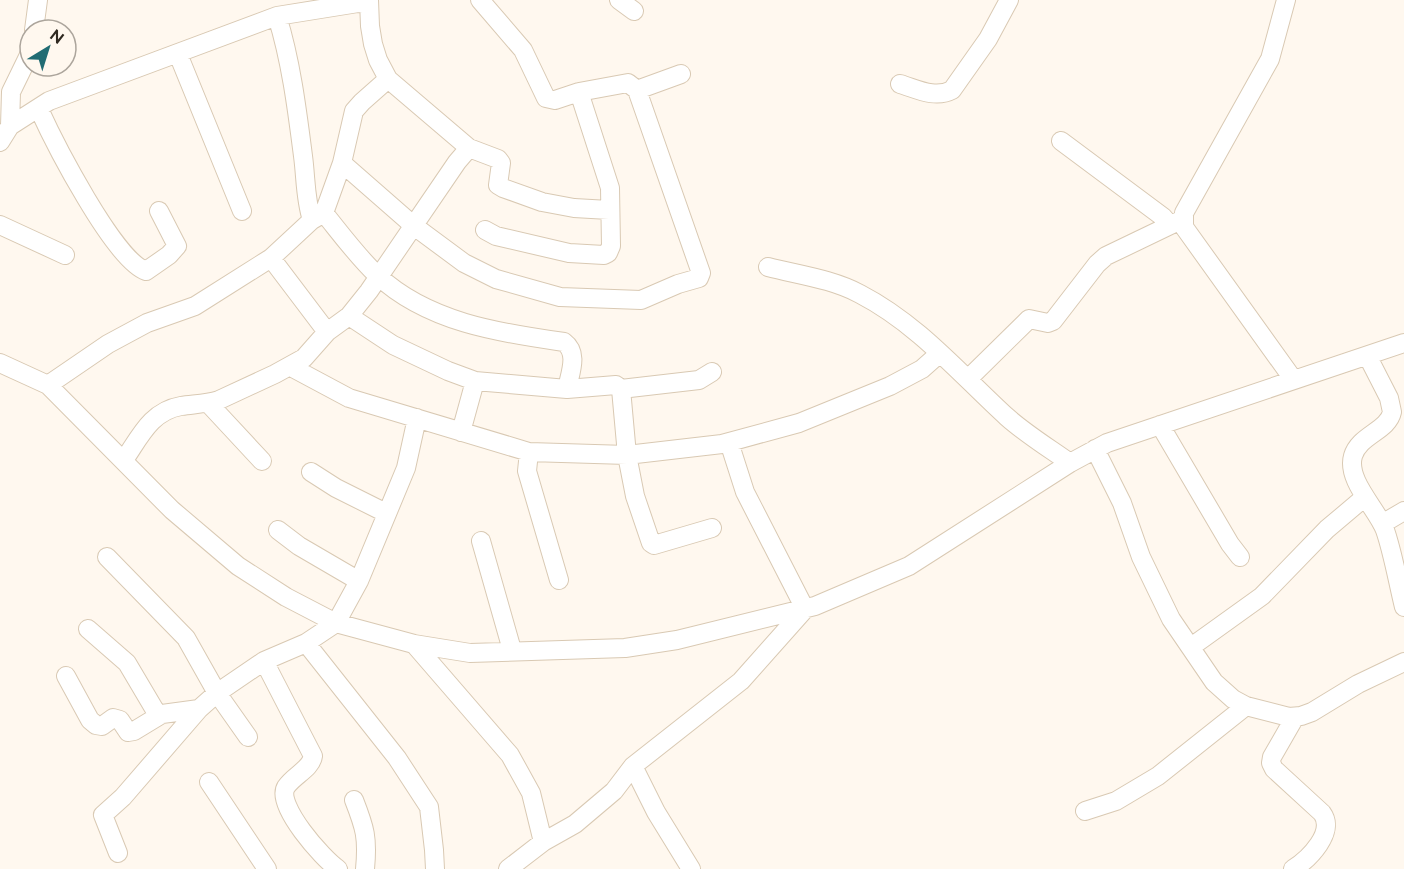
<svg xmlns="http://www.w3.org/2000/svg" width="1404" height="869" viewBox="0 0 1404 869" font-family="Raleway,sans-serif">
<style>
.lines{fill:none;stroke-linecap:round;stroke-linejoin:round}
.minor-casing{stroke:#d9c9b3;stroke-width:20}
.minor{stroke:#fff;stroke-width:18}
</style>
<rect width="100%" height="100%" fill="#fff8ef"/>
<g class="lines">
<defs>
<path id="minor" d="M619 0 634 11
M1286 0 1270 59 1184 213V227L1293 379
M277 16C291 61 297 109 303 156 306 178 305 199 312 220
M34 30 38 0
M178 54 242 211
M900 84C917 89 935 99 952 90L988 39 1009 0
M637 90 681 74
M39 109C54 142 114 260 146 271L169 255 177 246 159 211
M10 126 11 92 30 53
M1061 141 1163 217 1170 225
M0 142 10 126 49 101 277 16 358 3 369 4
M469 148 498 159 501 163 498 185 503 188 542 202 574 208 609 210
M342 163 414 226 464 263 496 279 560 297 641 300 678 284 699 278 701 273 637 90 628 83 579 92 555 100 546 98 523 50 480 0
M324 213C341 234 357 256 377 275 427 322 499 333 564 342 579 353 570 373 567 389L616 385 621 389 627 455 635 496 651 543 654 545 712 528
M0 225 65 255
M485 230 496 236 569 253 604 255 608 253 611 246 610 188 579 92
M271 258 327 332
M768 267C799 275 832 279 860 294 918 324 960 374 1007 417 1026 434 1049 448 1070 463
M349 316 393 345 448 371 475 381 567 389
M1368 357 1389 398 1392 412C1388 431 1359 435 1353 456 1346 480 1377 509 1385 530 1393 553 1398 583 1404 607
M0 363 48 385 172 510 238 566 286 597 336 623 414 644 470 653 625 648 677 640 815 606 909 566 1070 463 1107 443 1404 343
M291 367 349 398 529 452 627 455 722 444 799 423 890 386 922 369 940 353
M968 379 1029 319 1048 323 1053 321 1097 264 1106 256 1183 219
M48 385 108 344 147 323 195 306 271 258 312 220 324 213 342 163 354 111 362 102 388 79
M621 389 699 380 712 372
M209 404 262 461
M1160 425 1230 544 1240 557
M461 432 475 381
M1095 449 1122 503 1141 557 1171 619 1214 682 1233 699 1246 706 1289 717 1301 716 1312 712 1358 684 1404 662
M529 452 527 471 559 580
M124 460C140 437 151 411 181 406 194 404 206 404 219 400L275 374 304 358 327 332 349 316 369 291 457 162 469 148 388 79 378 60 373 44 370 26 369 0
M311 472 336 488 386 513
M1382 524 1404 511
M278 530 299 546 359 581
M481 541 512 650
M107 557 186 638 217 693 248 737
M88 629 127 663 156 712 162 714 199 709
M306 643 397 758 429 807 434 850 435 869
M414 644 510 755 531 793 543 842
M1191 647 1262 596 1327 529 1365 497
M264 661 313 756C311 769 294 775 286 787 275 805 323 859 338 869
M66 676 90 720 96 725 102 726 113 718 120 720 128 732 134 731 162 714
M633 766 656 812 691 869
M209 782 267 869
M354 800C365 828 368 838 365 869
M1085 811 1116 801 1158 776 1246 706
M118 853 103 815 123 797 199 709 217 693 264 661 306 643 336 623 359 581 406 468 417 418
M508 869 543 842 575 824 614 791 633 766 741 681 805 609 745 492 729 442
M1293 869C1309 859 1336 832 1322 813L1274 769 1271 763 1272 757 1295 717"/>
</defs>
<use href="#minor" class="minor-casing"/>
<use href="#minor" class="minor"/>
</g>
<g transform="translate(48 48) rotate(38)"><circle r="28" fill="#fff8ef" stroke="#aca59c" stroke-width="1.5"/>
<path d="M0-4.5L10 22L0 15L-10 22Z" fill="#216c73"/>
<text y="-9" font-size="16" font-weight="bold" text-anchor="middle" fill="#2f2920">N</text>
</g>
</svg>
